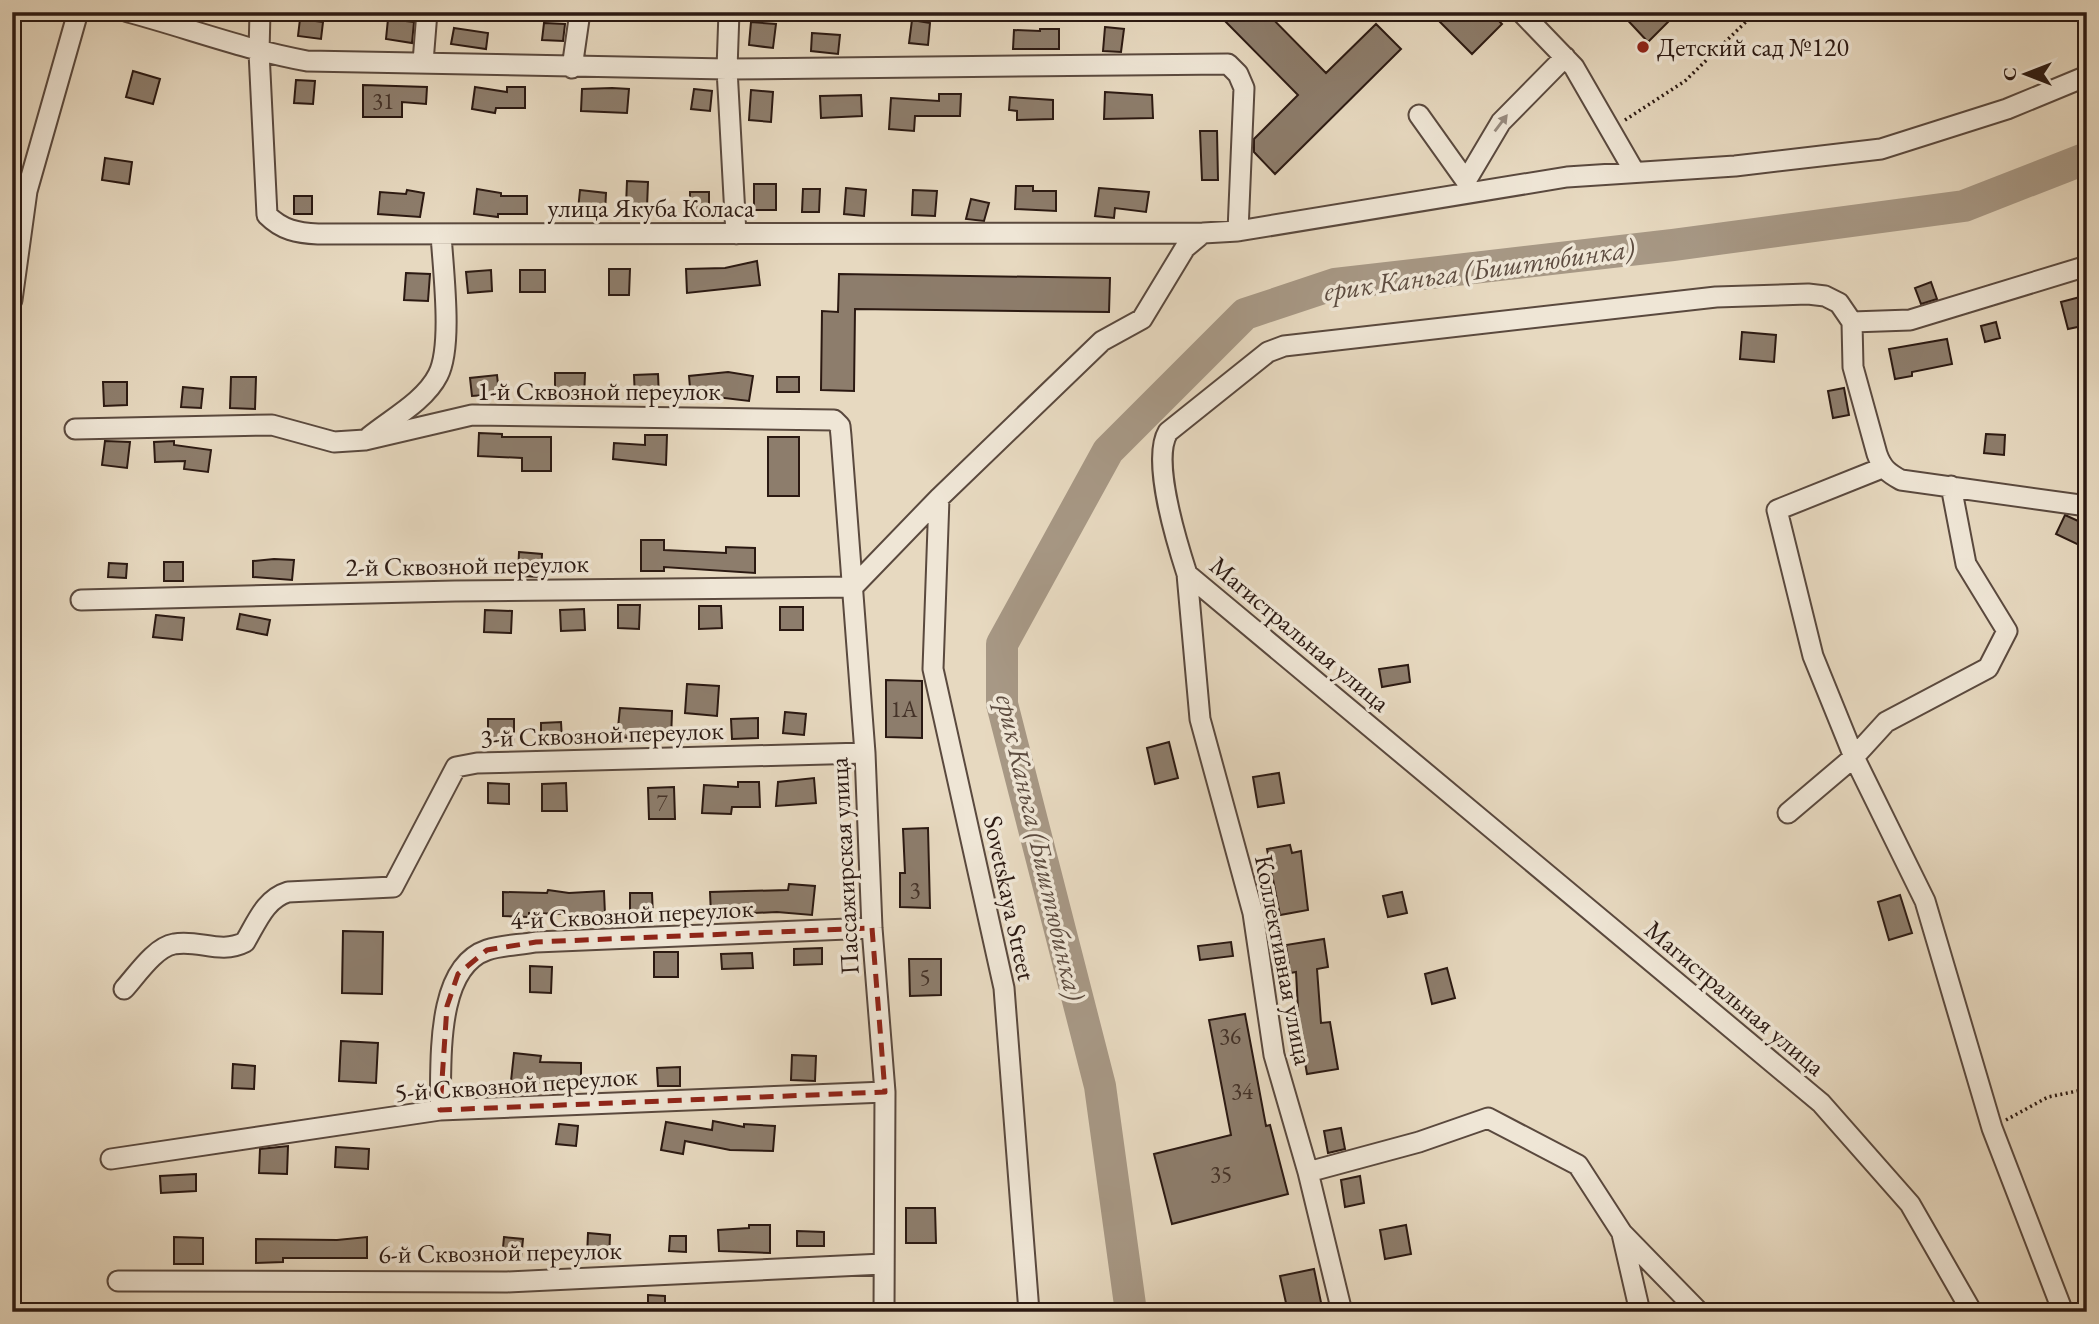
<svg xmlns="http://www.w3.org/2000/svg" width="2099" height="1324" viewBox="0 0 2099 1324" font-family="'EB Garamond',serif">
<style>
.lines{fill:none;stroke-linecap:round;stroke-linejoin:round}
.river{stroke:#a79885;stroke-width:32}
.building{fill:#8d7d6c;stroke:#2b1912;stroke-width:2}
.minor-casing{stroke:#5a493e;stroke-width:23}
.path{stroke:#2b1912;stroke-width:3.5;stroke-dasharray:2 3.5;stroke-linecap:butt}
.minor{stroke:#efe6d6;stroke-width:19}
.oneway{fill:#978a7e}
.marked{fill:none;stroke:#8f2418;stroke-width:5;stroke-dasharray:14 9;stroke-linejoin:round}
.poi-dot{fill:#8f2418;stroke:#efe6d6;stroke-width:2.5}
.labels{text-anchor:middle;dominant-baseline:central;stroke-width:7;stroke-linejoin:round;paint-order:stroke}
.number-label{font-size:23px;fill:#443228}
.poi-label{font-size:26px;fill:#2b1912;stroke:#efe6d6;text-anchor:start}
.street-label{font-size:26px;fill:#2b1912;stroke:#efe6d6}
.water-label{font-size:28px;font-style:italic;fill:#5d4c40;stroke:#efe6d6}
</style>
<rect width="100%" height="100%" fill="#e7d9c0"/>
<filter id="stains"><feTurbulence type="fractalNoise" baseFrequency=".00286" numOctaves="4"/><feColorMatrix values="0 0 0 0 .2 0 0 0 0 .09 0 0 0 0 .02 0 0 0 .5 -.17"/></filter>
<radialGradient id="worn" r=".72"><stop offset=".6" stop-color="#630" stop-opacity="0"/><stop offset="1" stop-color="#630" stop-opacity=".3"/></radialGradient>
<g class="lines">
<path class="river" d="M1131 1312 1100 1086 1002 704V644L1108 451 1245 314 1335 284 1673 245 1964 206 2087 158"/>
</g>
<path class="building" d="M1216 12H1266L1326 73 1376 24 1401 49 1275 174 1254 152V139L1298 95Z
M1430 12H1490L1502 24 1472 54Z
M1620 12H1658L1668 22 1648 42Z
M300 19 323 22 321 39 298 36Z
M388 19 414 22 412 43 386 39Z
M912 20 930 23 928 45 909 43Z
M751 22 776 24 773 48 749 45Z
M544 23 565 24 563 41 542 40Z
M1105 27 1124 29 1121 52 1103 51Z
M454 28 488 33 486 49 451 44Z
M1040 29H1059V49H1013L1014 30 1040 31Z
M812 33 840 35 838 54 811 51Z
M133 71 160 79 153 104 126 97Z
M296 80 315 81 313 104 294 103Z
M363 85 427 87 426 104 402 102V117H363Z
M475 87 507 92V87H525V108H496L495 113 472 109Z
M612 88 629 89 627 113 581 111 582 89Z
M694 89 712 91 710 111 691 109Z
M751 90 773 92 771 122 749 120Z
M1105 92 1152 95 1153 118 1104 119Z
M939 94H961L960 116H915L914 131 889 129 891 98 939 101Z
M861 95 862 116 821 118 820 96Z
M1010 97 1053 100V119L1017 120V111L1009 110Z
M1200 131H1217L1218 180H1202Z
M105 158 132 162 129 184 102 180Z
M627 181 648 182 647 207 626 206Z
M754 184H776V210H754Z
M1016 186H1033V191H1056V211L1015 209Z
M846 188 866 190 864 216 844 214Z
M1099 188 1149 192 1146 212 1115 208 1114 218 1095 216Z
M477 189 501 193V196H527V214H498V217L474 214Z
M803 189H820L819 212H802Z
M407 190 424 193 420 217 378 214 380 192 406 194Z
M580 190 606 193 605 213 578 210Z
M913 190 937 191 935 216 912 215Z
M690 192H709V209L690 210Z
M294 196H312V214H294Z
M971 199 989 203 984 221 966 219Z
M757 261 760 285 687 293 686 269 725 268Z
M609 269H630L629 295H609Z
M491 270 492 291 468 293 466 272Z
M520 270H545V292H520Z
M406 273 430 274 428 301 404 300Z
M839 274 1110 278 1109 312 855 309 854 391 821 390 822 311 838 312Z
M1931 282 1937 299 1921 304 1915 288Z
M2080 297 2087 325 2068 329 2061 302Z
M1996 322 2000 338 1985 342 1981 326Z
M1742 332 1776 335 1774 362 1740 359Z
M1947 339 1952 364 1912 372V376L1895 379 1889 349Z
M728 372 753 376 749 401 716 397 691 399 689 376Z
M555 373H585L584 400 555 399Z
M658 374 659 398 635 399 634 375Z
M497 375 499 394 472 396 470 378Z
M231 377H256L255 409 230 408Z
M777 377H799V392H777Z
M103 382H127V405L104 406Z
M183 387 203 389 201 408 181 407Z
M1844 388 1849 415 1833 418 1828 391Z
M479 433 502 434V437H551V471H522V458L478 456Z
M1986 434 2005 435 2004 455 1984 453Z
M645 435H667L666 465 613 459 614 443 645 445Z
M768 437H799V496H768Z
M105 441 130 442 127 468 102 465Z
M174 441V445L211 450 208 472 184 469 185 461 155 462 154 442Z
M2065 515 2087 525 2079 545 2056 534Z
M641 540H664V550L726 553V547L755 548V573L664 567V571H641Z
M519 552 542 554 541 577 518 576Z
M274 559 294 560 292 580 253 577V561Z
M164 562H183V581H164Z
M109 563 127 564 126 578 108 577Z
M618 605H640L639 629 618 628Z
M699 606H721L722 628 699 629Z
M780 607H803V630H780Z
M584 609 585 630 561 631 560 610Z
M485 610 512 611 511 633 484 632Z
M240 614 270 620 267 635 237 629Z
M156 615 184 618 182 640 153 637Z
M1408 665 1410 682 1382 687 1379 669Z
M886 680 922 681V738L886 737Z
M687 684 719 686 717 716 685 713Z
M620 708 672 711 671 741 617 737Z
M785 712 806 714 804 735 783 733Z
M758 718V738L732 739 731 719Z
M488 719H514V744L488 743Z
M561 722 562 740H541V723Z
M1169 742 1178 778 1155 784 1147 748Z
M1279 773 1284 803 1258 807 1253 777Z
M814 778 816 803 776 806 778 782Z
M738 782H759L760 807H732L731 814 702 813 704 785 738 787Z
M488 783 509 784V804L488 803Z
M566 783 567 811H542V784Z
M674 787 675 819H649L648 788Z
M928 828 930 908 900 907V873H905L903 829Z
M1290 845 1292 853 1301 851 1308 910 1280 915 1267 849Z
M789 884 815 886 812 915 777 912 711 915 710 892 788 890Z
M548 890 569 893 604 891 605 915 529 913V917L503 916V892L547 893Z
M1402 892 1407 913 1388 917 1383 896Z
M630 893H652L653 917H630Z
M1900 895 1912 933 1889 940 1878 902Z
M343 931 383 932 382 994 342 993Z
M1324 939 1328 967 1317 969 1321 1023 1330 1022 1338 1069 1307 1074 1299 1027 1296 972 1290 973 1286 945Z
M1231 942 1233 956 1200 960 1198 946Z
M822 948V964L794 965V949Z
M654 952H678V977H654Z
M752 953 753 968 722 969 721 954Z
M909 959H941V995L910 996Z
M530 966 552 967 551 993 530 992Z
M1447 968 1455 998 1432 1004 1425 974Z
M1245 1014 1266 1126 1270 1125 1288 1194 1172 1224 1154 1154 1231 1135 1209 1020Z
M341 1041 378 1043 376 1083 339 1081Z
M514 1053 541 1056 540 1062 581 1063V1083L537 1082V1084L511 1081Z
M792 1055 816 1056 815 1081 791 1080Z
M233 1064 255 1066 254 1089 232 1088Z
M680 1067V1086H658L657 1068Z
M713 1121 744 1127V1124L775 1126 773 1151 730 1150 685 1141 683 1154 661 1150 666 1122 712 1130Z
M559 1124 578 1126 576 1146 556 1144Z
M1341 1128 1345 1149 1328 1153 1324 1131Z
M288 1146 287 1174 259 1173 260 1149Z
M336 1147 369 1149 368 1169 335 1167Z
M196 1174V1191L161 1193 160 1176Z
M1360 1176 1364 1203 1345 1207 1341 1180Z
M906 1208H935L936 1243H906Z
M749 1225H770V1253L719 1251 718 1230 749 1228Z
M1406 1225 1411 1254 1385 1259 1380 1230Z
M797 1231 824 1232V1246H797Z
M588 1233 610 1235 609 1258 587 1256Z
M670 1236H686V1252L669 1251Z
M174 1237 203 1238V1264H174Z
M367 1237V1258H283V1262L256 1263V1239L337 1240Z
M504 1237 523 1239 521 1260 502 1258Z
M1314 1269 1323 1312H1288L1280 1276Z
M648 1295 665 1296V1312H648Z"/>
<g class="lines">
<defs>
<path id="minor" d="M128 12C188 28 246 50 307 61L727 69 1228 64 1238 74 1244 88 1238 231
M260 12 259 52 267 215C282 230 297 233 318 234L1203 233
M729 12 727 69 736 234
M1521 12 1574 67 1634 171
M423 62 427 12
M572 68 580 12
M1419 115 1466 181 1469 192
M1466 181 1501 122 1565 57
M12 300 27 191 78 12
M1852 322 1839 303 1825 296 1808 294 1716 297 1284 346 1268 352 1168 432C1151 460 1177 543 1187 574L1821 1103 1910 1204 1972 1312
M1852 322 1853 367 1877 454C1882 468 1888 473 1901 480L2087 506
M1852 322 1910 320 2087 266
M75 429 272 425 334 442 365 440 472 415 834 420 840 426 841 436 865 753 872 928 885 1092 884 1312
M369 437C391 419 425 401 438 375 453 346 443 270 441 234
M1882 468 1777 510 1813 656 1854 757 1925 901 1992 1128 2063 1312
M939 498 933 669 1004 988 1029 1312
M1187 574 1200 719 1253 913 1274 1055 1308 1172 1342 1312
M81 600 455 591 853 587 939 498 1102 341 1142 319 1185 248 1203 233 1238 231 1567 177 1735 166 1881 149 2007 109 2087 76
M1788 813 1854 757 1886 722 1988 668 2007 631 1966 564 1951 486
M124 989C136 976 155 947 174 944 199 939 220 955 245 942 257 922 265 899 288 892L393 887 456 767 477 763 865 753
M440 1110C442 1065 434 968 487 950 502 945 520 945 536 942L872 928
M111 1159 440 1110 885 1092
M1308 1172 1419 1142 1488 1118 1578 1165 1622 1233 1699 1312
M1622 1234 1640 1312
M118 1281 507 1282 883 1264"/>
</defs>
<use href="#minor" class="minor-casing"/>
<path class="path" d="M1625 120 1685 81 1756 12
M2006 1120 2048 1097 2087 1089
M2084 1312 2087 1309"/>
<use href="#minor" class="minor"/>
</g>
<defs><path id="oneway-solid" d="M-6-.8H1V-3.2L6.5 0L1 3.2V.8H-6Z" transform="scale(1.75)"/></defs>
<use class="oneway" href="#oneway-solid" transform="translate(1501 123) rotate(-53)"/>
<path class="marked" d="M872 928 885 1092 440 1110 447 1006 458 974 487 950 536 942Z"/>
<circle class="poi-dot" cx="1643" cy="47" r="7"/>
<g class="labels">
<g class="number-label">
<text x="383" y="101">31</text>
<text x="904" y="709">1А</text>
<text x="662" y="803">7</text>
<text x="915" y="890">3</text>
<text x="925" y="977">5</text>
<text x="1230" y="1036">36</text>
<text x="1242" y="1091">34</text>
<text x="1221" y="1174">35</text>
</g>
<g class="poi-label">
<text x="1657" y="47">Детский сад №120</text>
</g>
<g class="street-label">
<text x="651" y="208">улица Якуба Коласа</text>
<text x="599" y="391">1-й Сквозной переулок</text>
<text transform="translate(467 565) rotate(-1)">2-й Сквозной переулок</text>
<text transform="translate(1300 634) rotate(40)">Магистральная улица</text>
<text transform="translate(602 734) rotate(-2)">3-й Сквозной переулок</text>
<text transform="translate(844 866) rotate(-93)">Пассажирская улица</text>
<text transform="translate(1010 898) rotate(78)">Sovetskaya Street</text>
<text transform="translate(632 914) rotate(-3)">4-й Сквозной переулок</text>
<text transform="translate(1284 960) rotate(79)">Коллективная улица</text>
<text transform="translate(1735 998) rotate(40)">Магистральная улица</text>
<text transform="translate(516 1084) rotate(-4)">5-й Сквозной переулок</text>
<text transform="translate(500 1252) rotate(-1)">6-й Сквозной переулок</text>
</g>
<g class="water-label">
<text transform="translate(1479 269) rotate(-8)">ерик Каньга (Биштюбинка)</text>
<text transform="translate(1041 847) rotate(77)">ерик Каньга (Биштюбинка)</text>
</g>
</g>
<rect width="2099" height="1324" fill="none" stroke="#e7d9c0" stroke-width="42"/>
<rect x="14" y="14" width="2071" height="1296" fill="none" stroke="#2b1912" stroke-width="3.5"/>
<rect x="21" y="21" width="2057" height="1282" fill="none" stroke="#2b1912" stroke-width="2"/>
<g transform="translate(2026 74) rotate(270)" stroke="#efe6d6" stroke-width="5" paint-order="stroke">
<path d="M0-5L12 26L0 18L-12 26Z" fill="#2b1912"/>
<text y="-10" font-size="19" font-weight="bold" text-anchor="middle" fill="#2b1912">С</text>
</g>
<rect width="100%" height="100%" filter="url(#stains)"/>
<rect width="100%" height="100%" fill="url(#worn)"/>
</svg>
